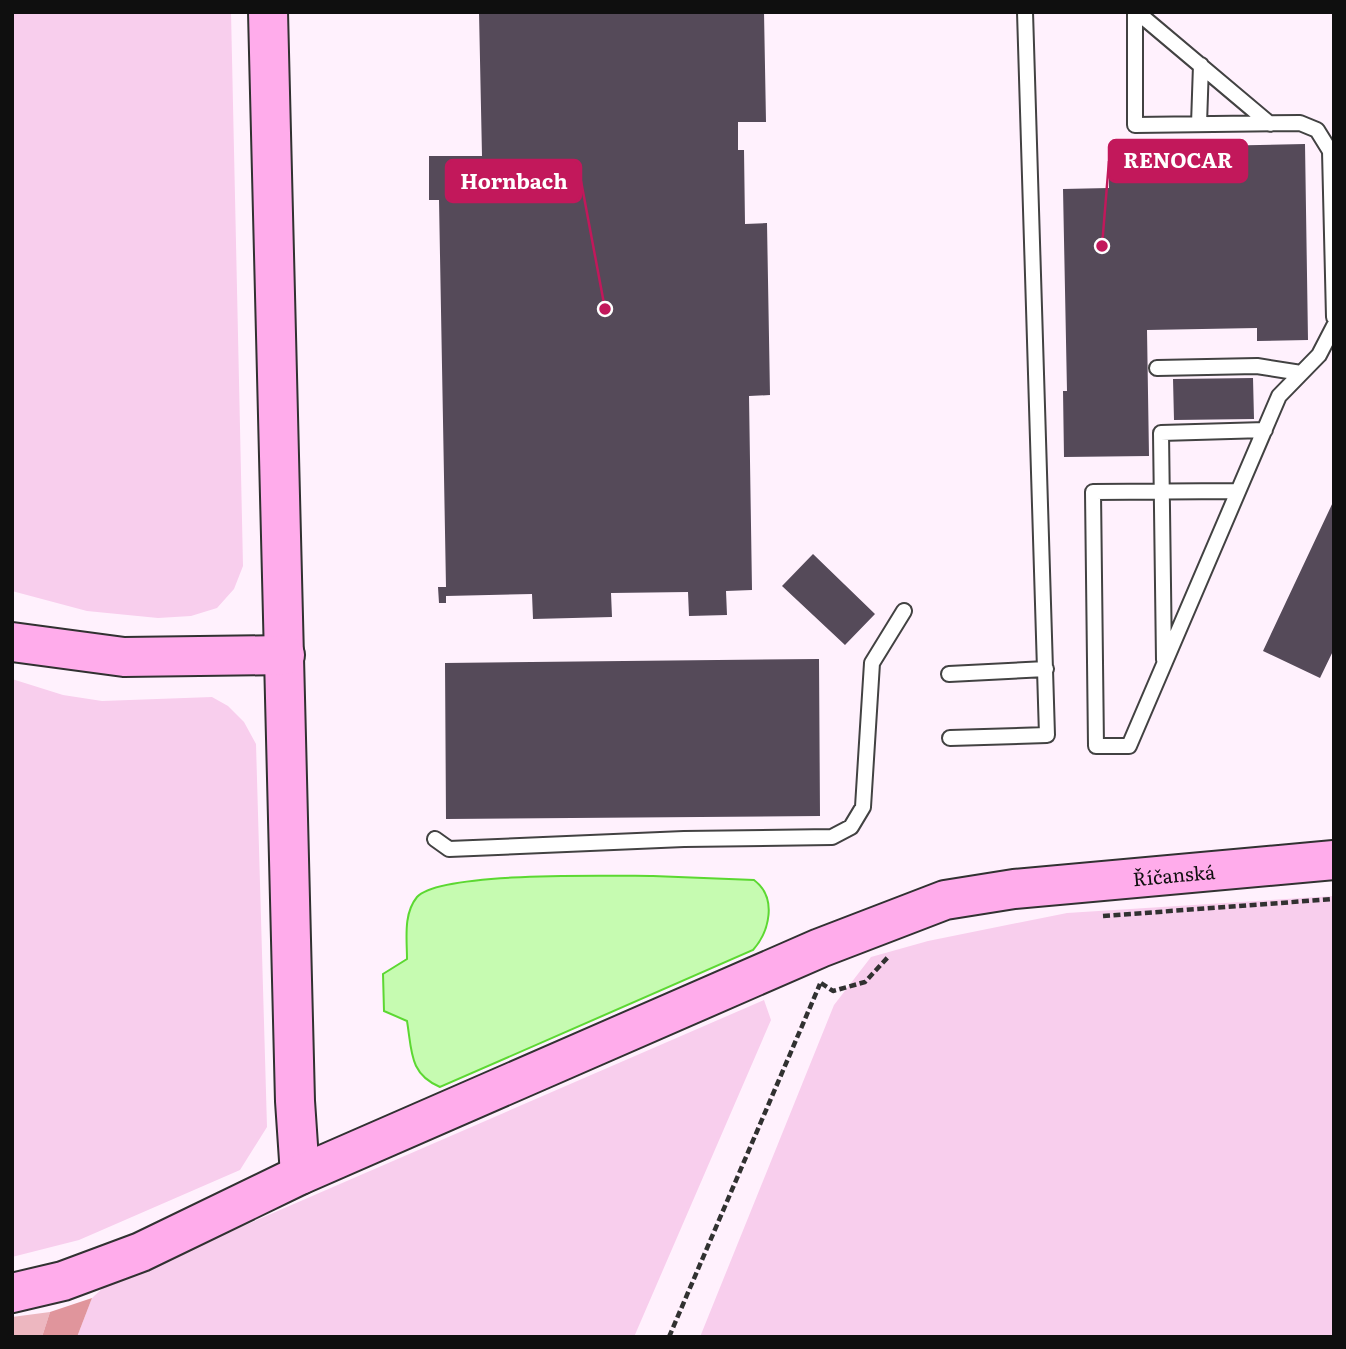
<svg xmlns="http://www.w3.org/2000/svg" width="1346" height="1349" viewBox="0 0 1346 1349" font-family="Literata,serif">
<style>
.farmland{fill:#f8ceed}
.green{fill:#edb7c0}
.forest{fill:#e0959c}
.water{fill:#c6fbb1;stroke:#5cd832;stroke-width:2}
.building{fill:#554a59}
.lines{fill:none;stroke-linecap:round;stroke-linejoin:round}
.lane-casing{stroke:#424242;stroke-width:18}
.secondary-casing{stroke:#313131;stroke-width:42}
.path{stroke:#313131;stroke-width:4.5;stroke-dasharray:7 3.5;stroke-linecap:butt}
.lane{stroke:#fff;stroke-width:14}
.secondary{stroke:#ffaceb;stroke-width:38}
.labels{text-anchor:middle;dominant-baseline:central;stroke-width:7;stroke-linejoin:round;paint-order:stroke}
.street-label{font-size:19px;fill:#0f0f0f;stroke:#fff}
.leader{fill:none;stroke:#c2185b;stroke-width:2.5}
.callout-dot{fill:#c2185b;stroke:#fff;stroke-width:2.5}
.callout{fill:#c2185b;stroke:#c2185b;stroke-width:2.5}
.callout-label{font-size:21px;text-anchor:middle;font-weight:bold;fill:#fff}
</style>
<rect width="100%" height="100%" fill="#fff1fd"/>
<path class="farmland" d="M12 12H231L243 566 234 589 217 608 191 616 158 618 87 611 12 591Z
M12 679 63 695 102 701 212 697 228 706 244 722 256 744 267 1127 240 1170 79 1240 12 1257Z
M1334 896V1337H700L834 1005 871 957 928 941 1067 913Z
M764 1000 771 1020 634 1337H77L92 1298 105 1286Z"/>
<path class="green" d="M50 1312 42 1337H12V1317Z"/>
<path class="forest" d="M92 1298 77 1337H42L50 1312Z"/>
<path class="water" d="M653 876 754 880C778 898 769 932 753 950L440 1087C409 1074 412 1051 407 1021L384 1011 383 974 407 959C407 939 403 914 417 897 440 871 613 876 653 876Z"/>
<path class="building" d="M479 12H764L766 122H738V150H744L745 224 767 223 770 395 749 396 752 590 726 591 727 615 689 616 688 592 611 593 612 617 533 619 532 594 446 596V603H439L438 587H446L439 200H429V156H482Z
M1305 144 1308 340 1257 341V328L1147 330 1149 456 1064 457 1063 391H1067L1063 189 1109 188V148Z
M1253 378 1254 419 1174 420 1173 379Z
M1334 500V649L1320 678 1263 651Z
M813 554 875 614 845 645 782 586Z
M819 659 820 816 446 819 445 663Z"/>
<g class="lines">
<defs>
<path id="lane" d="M1135 12V125L1300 123 1317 130 1330 151 1334 317
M1137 12 1270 124
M1199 124 1201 65
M1157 368 1257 366 1301 373
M1238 491 1093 492 1096 746H1129L1279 396 1319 355 1334 326
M1164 660 1161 433 1265 430
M949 674 1046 669
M950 738 1047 735 1025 12
M435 839 449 849 684 839 832 837 851 827 863 807 872 663 904 611"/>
<g id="secondary">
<path d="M268 12 295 1101 300 1175"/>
<path d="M12 642 124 657 285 655"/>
<path id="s1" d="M12 1293 63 1281 141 1252 300 1175 820 948 945 900 1014 889 1334 860"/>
</g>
</defs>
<use href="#lane" class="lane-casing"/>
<use href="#secondary" class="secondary-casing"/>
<path class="path" d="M1103 916 1334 899
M821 983 833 991 865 982 889 956
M669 1337 820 984"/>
<use href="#lane" class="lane"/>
<use href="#secondary" class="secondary"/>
</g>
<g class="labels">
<g class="street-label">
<text stroke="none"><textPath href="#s1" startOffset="1244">Říčanská</textPath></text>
</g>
</g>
<path class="leader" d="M1102 246L1109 161M605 309L581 181"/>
<g class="callout-dot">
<circle cx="1102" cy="246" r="7"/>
<circle cx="605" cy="309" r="7"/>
</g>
<g class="callout">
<rect x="1109" y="140" width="138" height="42" rx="7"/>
<rect x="446" y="160" width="135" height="42" rx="7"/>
</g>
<g class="callout-label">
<text x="1178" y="168">RENOCAR</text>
<text x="514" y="189">Hornbach</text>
</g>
<rect width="1346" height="1349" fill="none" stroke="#0f0f0f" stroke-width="28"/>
</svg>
